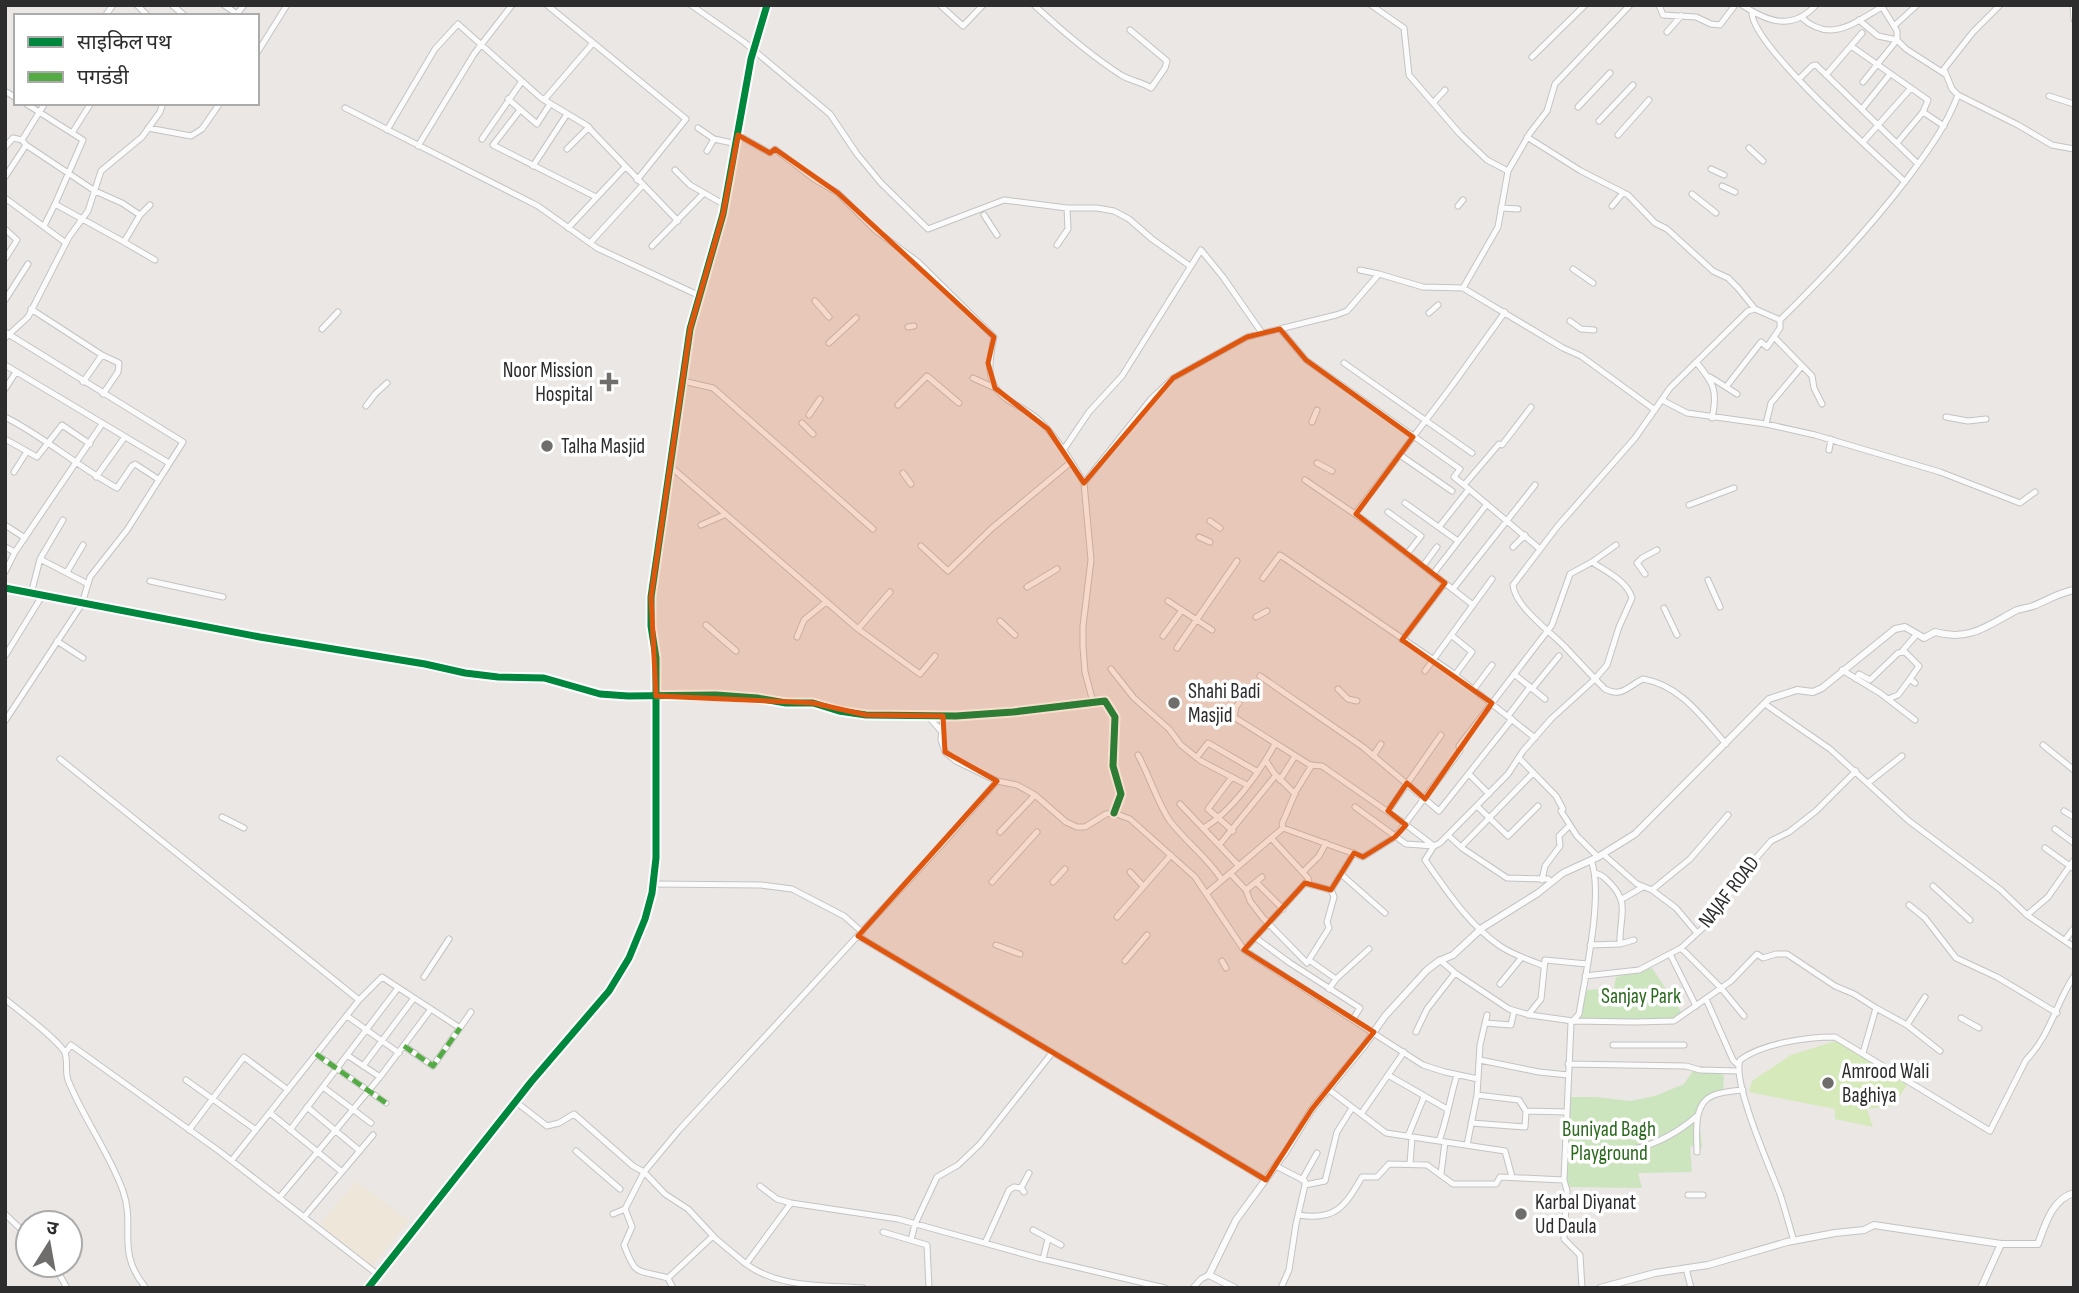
<svg xmlns="http://www.w3.org/2000/svg" width="2079" height="1293" viewBox="0 0 2079 1293" font-family="'Sofia Sans Condensed','Noto Sans Devanagari',sans-serif">
<style>
.education{fill:#ede6d9}
.green{fill:#cce5be}
.pitch{fill:#d6e9bb}
.lines{fill:none;stroke-linecap:round;stroke-linejoin:round}
.minor-casing{stroke:#c4c3c4;stroke-width:7}
.tertiary-casing{stroke:#c4c3c4;stroke-width:8}
.minor{stroke:#fcfbfb;stroke-width:5}
.tertiary{stroke:#fcfbfb;stroke-width:6}
.quiet{stroke:#54ab44;stroke-width:5;stroke-dasharray:10 5;stroke-linecap:butt}
.cycleway-casing{stroke:#fff;stroke-width:11}
.cycleway{stroke:#00873e;stroke-width:7}
.marked{fill:#df570e;fill-opacity:0.2;stroke:#df570e;stroke-width:5;stroke-linejoin:round}
.poi-dot{fill:#6f6e6d;stroke:#fff;stroke-width:2.5}
.labels{text-anchor:middle;dominant-baseline:central;stroke-width:7;stroke-linejoin:round;paint-order:stroke}
.poi-label{font-size:21px;fill:#2d2d2d;stroke:#fff;text-anchor:start}
.street-label{font-size:21px;fill:#2d2d2d;stroke:#fff}
.park-label{font-size:21px;fill:#2b6a1d;stroke:#fff}
</style>
<rect width="100%" height="100%" fill="#eae7e4"/>
<path class="education" d="M356 1181 409 1221 372 1266 320 1224Z"/>
<path class="green" d="M1652 968 1682 1013 1674 1021 1577 1019 1586 990 1614 988 1616 977Z
M1695 1068 1724 1075 1723 1093 1698 1109 1702 1148 1690 1146 1692 1172 1638 1173 1642 1188 1566 1187 1569 1097H1596L1630 1101 1655 1096 1684 1084Z"/>
<path class="pitch" d="M1836 1041 1907 1085 1893 1106 1867 1109 1873 1127 1835 1119V1109L1749 1092 1752 1081 1791 1055Z"/>
<g class="lines">
<defs>
<path id="minor" d="M137 5 148 16
M172 5 185 16
M224 5 237 14 244 5
M547 5 686 119 637 180
M691 5 744 42 830 114 857 154 881 183 928 229 1004 200 1067 208H1097L1114 211 1129 219 1152 239 1190 266
M940 5 963 26 983 5
M1034 5C1061 30 1090 55 1121 75 1131 81 1142 82 1151 88L1165 68 1167 61 1130 30
M1371 5 1404 28 1409 75 1460 134 1487 160 1508 171
M1659 5 1663 15 1696 17 1711 24 1720 25 1735 5
M1742 5C1768 22 1792 31 1816 5
M1881 5 1897 31V40L1906 49 1945 74
M2000 5 1973 32 1944 69 1952 89 1958 95 2018 125 2052 145 2074 149
M2073 5 2074 19
M1752 12C1750 44 1877 155 1905 182
M105 16 113 5
M1801 17C1830 44 1854 23 1882 7
M1859 20 1878 36 1897 40
M1894 26 1917 5
M1667 32 1681 16
M1851 46 1928 100 1923 112 1944 126
M257 53 287 5
M1532 57 1585 5
M1826 75 1862 33
M1799 79 1812 66 1816 65 1918 164
M1863 82 1897 40
M5 91 16 98
M2049 96 2074 104
M508 99 537 124 550 104
M544 100 593 43
M25 103 83 140 55 204 124 242 140 215 150 205
M1433 103 1445 90
M1578 107 1610 73
M345 108 538 206 597 248 700 296
M1862 109 1890 74
M520 110 493 145 596 197
M1599 121 1633 85
M148 128 191 136 202 129 220 103
M698 128 714 139 737 144
M387 130 435 49 458 24 541 98 586 125 678 221
M72 133 91 103
M738 135 770 153 775 149 814 179 838 193 875 230 918 262 994 337C989 361 984 384 1008 400 1019 407 1031 412 1040 421 1058 439 1071 461 1084 483
M1618 135 1649 100
M1527 137 1581 171 1628 195 1655 223 1667 229 1713 271 1728 278 1738 288 1755 309
M482 139 522 81
M22 140 45 103
M1863 142 1911 88
M1897 143 1923 112
M418 146 474 54 512 5
M5 147 13 138 22 140 26 145 95 191 122 203 140 215
M1749 148 1763 161
M567 149 589 127
M707 151 714 139
M533 166 567 114
M1711 169 1724 175
M675 170 690 185 704 193
M5 177 26 145
M1722 186 1735 192
M1692 194 1716 213
M5 198 66 243
M1458 206 1463 200
M1612 206 1623 193
M1501 208 1518 209
M984 215 997 235
M44 226 55 204
M568 228 625 167
M5 229 17 240 5 259
M124 242 155 260
M590 243 642 186
M1057 245 1068 229 1067 208
M652 246 704 193 725 205
M1573 269 1593 283
M1360 270 1379 274
M1463 288 1498 227 1508 171 1530 133 1547 111 1555 84 1630 5
M5 300 28 264
M815 301 829 317
M31 309 102 355 119 363 118 372 103 394
M1429 313 1438 305
M1570 321 1581 329 1594 330
M908 327 914 326
M322 329 338 312
M1280 329 1306 360 1460 469 1454 477 1464 485
M5 332 183 442 127 530 90 577 82 604 5 721
M1774 337 1812 376 1814 388 1822 404
M5 338 28 317 69 237 88 211 101 171 142 137 160 112 163 103
M829 343 856 318
M1696 362C1714 383 1718 391 1712 418
M1344 363 1472 453
M5 365 169 463
M1710 377 1726 387
M973 378 995 388
M683 381 713 388 873 529
M83 382 102 355
M5 389 16 372
M1737 394 1726 387 1761 342 1767 347 1780 328V320
M1662 400 1687 413 1766 424 1815 435 1940 472 2020 503 2035 492
M898 405 927 376 959 403
M366 406 375 394 387 383
M1531 407 1502 445 1499 444 1464 485 1540 549
M809 415 820 399
M5 417C45 437 78 467 117 488L132 466 135 464 158 479
M1946 417 1968 421 1986 419
M1312 422 1317 410
M802 423 813 434
M1766 424 1771 403 1802 366
M5 439 37 457 62 425 90 444
M1064 449 1089 412 1122 376 1201 250 1223 277 1262 333
M1829 450 1831 439
M1400 455 1452 491
M1317 463 1332 471
M671 467 858 629 920 674 935 656
M14 472 26 453
M903 473 911 484
M96 477 124 438
M1305 480 1365 521 1473 605
M1405 503 1458 541
M1689 505 1734 488
M1388 512 1421 536 1407 554
M1355 514 1451 387 1505 312
M1210 521 1220 528
M5 525 25 538
M701 525 724 515
M1439 527 1469 489
M1199 537 1210 542
M921 546 948 571 991 529 1071 462
M5 547 15 552
M1513 547 1525 535
M40 559 88 584
M1423 566 1437 547
M5 572 15 552 102 424
M67 572 83 545
M1433 574 1487 504
M1645 574 1637 563 1642 558 1657 550
M1263 578 1280 555 1450 671 1535 738
M1708 580 1720 607
M150 581 223 597
M1027 587 1057 569
M5 588 260 637 425 664 465 673 498 677 544 678 600 694 628 696 716 695 757 698 786 703H813L839 711 866 715 956 716 1013 712 1105 701 1115 717 1113 766 1121 794 1114 813
M1453 589 1535 485
M31 594 40 559 63 520
M1168 601 1212 630
M1664 608 1677 635
M1256 617 1267 611
M1000 621 1015 635
M706 625 736 651
M858 629 890 592
M1451 635 1472 652 1455 675
M1163 636 1182 610
M797 637 804 620 826 602
M1402 640 1445 583
M57 641 83 658
M1177 648 1237 561
M5 656 42 596
M1111 669 1134 698 1169 729 1181 745 1201 761 1247 785
M1842 670 1880 693 1915 720
M1425 671 1492 579
M1514 674 1545 699
M1260 676 1363 747 1439 811 1512 719
M1856 679 1859 674 1870 680 1898 653 1904 652
M1915 683 1910 679 1919 666 1903 650 1917 634
M1338 689 1348 699 1357 701
M1474 689 1492 665
M1532 689 1559 656
M1888 699 1898 695 1910 679
M1093 702 1085 672 1083 647V626L1091 560 1084 483 1151 399 1173 378 1247 337 1336 315 1347 311 1379 274 1423 287 1463 288 1563 348 1581 356 1655 410
M1765 704 1830 749 1909 821 2001 890 2027 915 2074 947
M1226 712 1310 765 1322 766 1401 821 1434 846
M927 715 942 732
M943 716 941 740 945 752 956 761 997 781 1017 785 1035 795 1066 822 1077 827H1085L1106 814 1114 813 1130 819 1195 877 1244 950 1423 1065 1445 1072 1478 1079
M1508 716 1530 687
M1234 717 1236 707 1239 703
M1726 744C1702 717 1680 685 1643 679 1628 686 1622 698 1605 689 1592 676 1579 662 1566 648 1551 632 1515 607 1513 585L1557 527 1635 438 1670 388 1748 311 1755 309 1780 320C1825 276 1868 230 1907 179 1927 152 1946 127 1958 95
M2043 745 2074 770
M1138 755C1149 775 1158 804 1170 821 1186 842 1208 858 1222 880
M1373 756 1381 744
M1197 757 1208 743 1258 772
M1519 758 1556 796 1563 809 1561 811 1577 836 1598 857
M60 759 359 1000
M1266 761 1274 773 1295 794
M1469 774 1489 794
M1232 777 1208 809 1233 831
M1280 780 1295 756
M1868 783 1902 756
M1180 804 1239 866
M1477 806 1508 836 1538 806
M1355 807 1406 844 1434 846
M1388 811 1441 735
M2064 811 2074 817
M222 817 244 828
M1204 828C1232 811 1259 773 1275 744
M1283 828 1282 824 1296 791 1312 765
M2055 829 2074 843
M1000 832 1035 795
M1448 835 1462 848 1507 878 1548 879 1551 882
M1271 838 1308 878 1309 884
M1220 844 1276 775
M1461 847 1533 773
M2045 848 2074 869
M1603 854 1637 884 1652 890 1676 908 1697 933
M1130 872 1143 886
M1303 872 1319 856 1326 843
M1230 873 1246 890 1250 901 1263 918 1307 963 1329 928 1327 922 1334 897 1331 890
M1595 873C1602 875 1604 877 1609 882 1631 904 1619 916 1620 944
M1342 875 1385 913
M1542 880 1545 866 1560 846 1559 836 1570 825
M992 882 1037 832
M1053 882 1065 869
M1256 882 1283 909
M653 884 761 885 792 889 844 916 862 932
M1933 886 1970 920
M1246 890 1262 877
M1331 890 1354 853
M1652 890 1690 859 1728 815
M1207 893 1283 828 1363 857 1395 837 1460 751 1459 746 1552 625 1570 574 1592 562 1616 545
M1622 899 1643 887
M1909 905 1925 918 1956 958 1997 977 2057 1013
M2027 915 2048 897 2074 860
M1117 917 1171 855
M858 936 1266 1180
M1256 938 1290 963 1360 1008 1353 1019
M2065 940 2074 928
M996 945 1020 954
M1590 945 1620 944 1634 940
M1681 948 1721 988 1744 1016
M1244 950 1305 883 1331 890
M1670 954 1696 1006
M1309 960 1336 979
M1440 960 1455 973 1509 1009 1530 1015 1573 1021 1634 1022 1674 1021 1731 981 1757 954 1763 958 1776 954H1787L1835 986 1854 994 1876 1008 1863 1053
M1125 961 1147 935
M1222 961 1226 968
M1544 966C1530 960 1513 955 1500 946 1468 924 1447 891 1425 860L1434 846 1440 843 1508 774 1523 751 1551 719 1595 679 1607 665 1619 627 1632 598C1627 581 1607 572 1592 562
M1585 976 1639 970 1681 948 1706 925 1722 897 1771 841 1789 832 1816 811 1856 771
M424 977 449 939
M1500 984 1522 957
M1329 989 1336 979 1369 949
M5 999C18 1010 59 1040 65 1053 68 1061 65 1072 68 1080 83 1118 109 1152 123 1191 136 1228 115 1251 146 1288
M1706 999 1733 1060 1738 1065
M1876 1008 1907 1025 1940 1051
M1528 1015 1541 999 1545 960 1587 964
M347 1016 399 1053
M1961 1018 1979 1028
M1485 1023 1511 1025 1514 1011
M1907 1025 1925 997
M1416 1032 1427 1009 1455 973
M1613 1045H1684
M404 1046 433 1066 471 1012
M65 1053 71 1045 219 1151 377 1274
M316 1054 386 1103
M347 1055 380 1077
M1480 1060 1539 1072 1568 1075
M1568 1064 1686 1066 1700 1070 1738 1071
M363 1066 414 998
M1388 1075 1447 1109
M186 1080 256 1130
M323 1087 371 1123
M1328 1089 1386 1133 1505 1151 1512 1177
M516 1102 547 1126 559 1123 574 1114 633 1166 644 1172 665 1194 688 1209 716 1239 746 1264 791 1203 898 1219 1038 1258 1165 1288
M307 1107 360 1151
M1526 1111 1567 1112
M270 1113 342 1172
M1361 1114 1404 1052
M1471 1123 1525 1127 1526 1111 1519 1100 1477 1095
M189 1130 244 1057 288 1090
M290 1130 398 988
M1408 1136 1424 1097
M1439 1141C1447 1120 1450 1097 1457 1075
M1467 1145 1477 1095 1480 1045 1487 1015
M576 1151 620 1189
M1697 1152C1697 1134 1692 1103 1714 1095 1722 1092 1734 1091 1743 1090
M1566 1156C1618 1155 1657 1151 1697 1116
M232 1160 359 1000 382 977 460 1028
M1410 1164 1412 1137
M1276 1166 1305 1181V1185L1296 1224 1289 1270 1281 1288
M1441 1174 1445 1142
M1302 1180 1317 1153
M1305 1185 1325 1181 1337 1132 1352 1108
M760 1186 777 1199 791 1203
M1024 1192 1021 1188 1029 1173
M1688 1195H1703
M279 1198 380 1077 431 1009
M5 1214 28 1236
M613 1214 625 1209
M1299 1215C1336 1221 1345 1206 1362 1177H1377L1389 1164 1427 1165 1453 1184H1496L1500 1177 1564 1180
M304 1217 373 1135
M1033 1230 1061 1245
M883 1232 927 1245 929 1288
M911 1240 915 1224 937 1177 958 1165 980 1144 1052 1053
M1794 1241C1789 1225 1785 1209 1780 1194 1770 1168 1732 1082 1740 1060 1763 1043 1808 1037 1835 1037L1990 1131 2026 1060C2050 1036 2056 1003 2074 976
M985 1243 1009 1190 1014 1187 1021 1188
M1043 1259 1048 1239
M746 1264C779 1288 823 1285 863 1288
M54 1265 67 1288
M1686 1268 1691 1288
M668 1278 713 1236
M673 1288 668 1278C636 1269 636 1277 624 1245L632 1227 625 1209 644 1172 679 1130 945 841 997 781
M1193 1288 1201 1279 1209 1275
M1582 1288 1580 1255 1564 1239 1567 1191 1564 1180 1571 1023 1579 1014C1585 977 1604 893 1591 860"/>
<path id="tertiary" d="M368 1288 531 1082 609 991 629 958 645 919 652 893 656 858V658L651 626V597L690 329 723 214 751 59 767 5
M1235 1288 1209 1275 1236 1220 1285 1153 1312 1109 1364 1046 1385 1016 1427 970 1439 961 1453 955 1482 928 1538 893 1563 873 1598 857 1635 834 1769 699 1797 690 1813 692 1822 688 1895 629 1905 627 1924 638 1935 632C1970 642 1988 625 2017 610 2023 608 2028 608 2033 606 2049 600 2055 594 2074 590
M1600 1288 1655 1273 1708 1265 1787 1242 1835 1233 1864 1230 1874 1225 2001 1244H2038C2045 1225 2052 1199 2074 1193
M1981 1288 2001 1244"/>
</defs>
<use href="#minor" class="minor-casing"/>
<use href="#tertiary" class="tertiary-casing"/>
<use href="#minor" class="minor"/>
<use href="#tertiary" class="tertiary"/>
<path class="quiet" d="M404 1046 433 1066 460 1028
M316 1054 386 1103"/>
<defs>
<path id="cycleway" d="M5 588 260 637 425 664 465 673 498 677 544 678 600 694 628 696 716 695 757 698 786 703H813L839 711 866 715 956 716 1013 712 1105 701 1115 717 1113 766 1121 794 1114 813
M368 1288 531 1082 609 991 629 958 645 919 652 893 656 858V658L651 626V597L690 329 723 214 751 59 767 5"/>
</defs>
<use href="#cycleway" class="cycleway-casing"/>
<use href="#cycleway" class="cycleway"/>
</g>
<path class="marked" d="M738 135 770 153 775 149 838 193 994 337 988 363 995 388 1048 429 1084 483 1173 378 1247 337 1280 329 1306 360 1413 437 1356 514 1445 583 1402 640 1492 703 1425 799 1407 783 1388 811 1406 825 1395 837 1363 857 1354 853 1331 890 1305 883 1244 950 1374 1032 1312 1109 1266 1180 858 936 997 781 945 752 943 716 866 715 813 703 656 696 651 597 690 329 723 214Z"/>
<g class="poi-dot">
<path d="M605.5 371.5h7v7h7v7h-7v7h-7v-7h-7v-7h7z"/>
<circle cx="547" cy="446" r="7"/>
<circle cx="1174" cy="703" r="7"/>
<circle cx="1828" cy="1083" r="7"/>
<circle cx="1521" cy="1214" r="7"/>
</g>
<g class="labels">
<g class="poi-label">
<text x="593" y="370" text-anchor="end">Noor Mission<tspan x="593" dy="24">Hospital</tspan></text>
<text x="561" y="446">Talha Masjid</text>
<text x="1188" y="691">Shahi Badi<tspan x="1188" dy="24">Masjid</tspan></text>
<text x="1842" y="1071">Amrood Wali<tspan x="1842" dy="24">Baghiya</tspan></text>
<text x="1535" y="1202">Karbal Diyanat<tspan x="1535" dy="24">Ud Daula</tspan></text>
</g>
<g class="street-label">
<text transform="translate(1729 892) rotate(-52)">NAJAF ROAD</text>
</g>
<g class="park-label">
<text x="1641" y="996">Sanjay Park</text>
<text x="1609" y="1129">Buniyad Bagh<tspan x="1609" dy="24">Playground</tspan></text>
</g>
</g>
<rect width="2079" height="1293" fill="none" stroke="#2d2d2d" stroke-width="14"/>
<rect x="14" y="14" width="245" height="91" fill="#ffffff" stroke="#ababab" stroke-width="2"/>
<rect x="28" y="37" width="35" height="10" fill="#00873e" stroke="#ababab" stroke-width="2"/>
<text x="77" y="49" font-size="21" fill="#2d2d2d">साइकिल पथ</text>
<rect x="28" y="72" width="35" height="10" fill="#54ab44" stroke="#ababab" stroke-width="2"/>
<text x="77" y="84" font-size="21" fill="#2d2d2d">पगडंडी</text>
<g transform="translate(49 1244) rotate(11)"><circle r="33" fill="#ffffff" stroke="#ababab" stroke-width="2"/>
<path d="M0-5L12 26L0 18L-12 26Z" fill="#6f6e6d"/>
<text y="-10" font-size="19" font-weight="bold" text-anchor="middle" fill="#2d2d2d">उ</text>
</g>
</svg>
